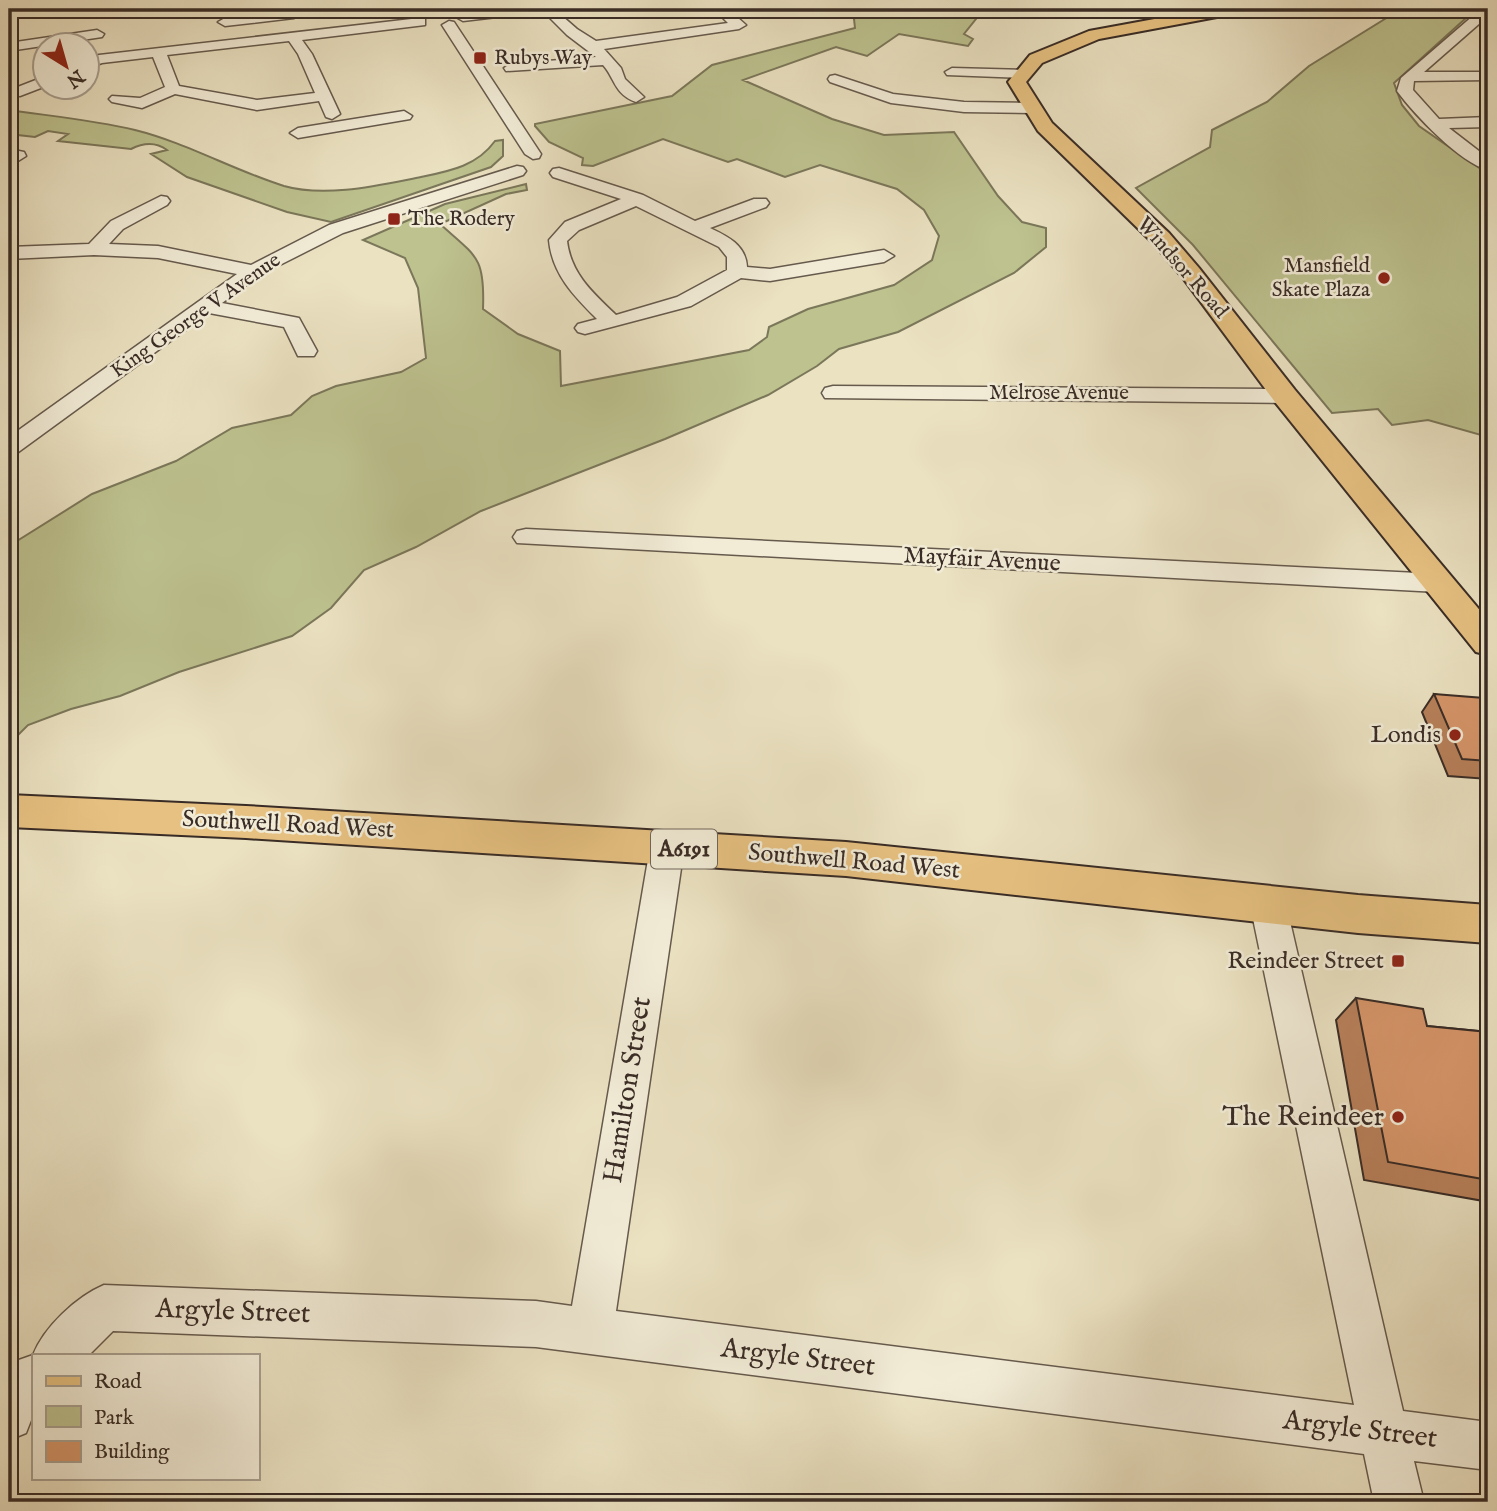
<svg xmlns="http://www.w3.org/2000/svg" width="1497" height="1511" viewBox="0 0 1497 1511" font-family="'IM FELL English',serif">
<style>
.green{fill:#bdc28f;stroke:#7b775a;stroke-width:2}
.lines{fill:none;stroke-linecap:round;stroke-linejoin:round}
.minor-casing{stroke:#665a4d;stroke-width:3}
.major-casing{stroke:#392c26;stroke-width:4}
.minor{fill:#f2ecd7;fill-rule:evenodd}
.major{fill:#e6c181;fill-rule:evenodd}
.wall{fill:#b7805a;stroke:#392c26;stroke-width:2}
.building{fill:#d59569;stroke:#392c26;stroke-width:2}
.poi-dot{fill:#8f2418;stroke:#f2ecd7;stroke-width:2.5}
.labels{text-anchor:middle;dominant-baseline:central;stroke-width:5;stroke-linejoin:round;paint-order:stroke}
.far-poi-label{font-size:21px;fill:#392c26;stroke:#f2ecd7;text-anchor:start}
.far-street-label{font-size:21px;fill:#392c26;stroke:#f2ecd7}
.shield{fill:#f2ecd7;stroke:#70665b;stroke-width:2}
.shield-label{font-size:23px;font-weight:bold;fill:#392c26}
.street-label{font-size:24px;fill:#392c26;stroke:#f2ecd7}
.poi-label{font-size:24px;fill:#392c26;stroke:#f2ecd7;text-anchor:end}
.near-street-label{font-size:28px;fill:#392c26;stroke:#f2ecd7}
.near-poi-label{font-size:28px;fill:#392c26;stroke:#f2ecd7;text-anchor:end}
</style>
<rect width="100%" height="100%" fill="#ebe2c2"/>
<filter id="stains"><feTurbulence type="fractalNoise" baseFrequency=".00286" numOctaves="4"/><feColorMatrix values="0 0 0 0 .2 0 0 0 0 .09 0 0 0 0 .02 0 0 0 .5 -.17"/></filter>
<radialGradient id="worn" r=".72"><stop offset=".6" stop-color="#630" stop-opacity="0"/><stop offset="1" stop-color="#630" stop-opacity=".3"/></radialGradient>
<path class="green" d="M871 9H984L964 34 973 39 968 46 899 34 867 56 836 47 743 80 832 119 884 135 954 132 998 196 1022 222 1046 228V247L1014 273 898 332 839 349 817 366 768 395 665 439 481 511 416 547 364 570 331 608 292 636 179 672 120 696 71 709 28 725 9 744V546L92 494 176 461 232 428 291 415 312 396 336 386 401 372 426 358 418 288 405 258 363 240 445 204 526 184 527 190 506 194 440 224C477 257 485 257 483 309L518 334 560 351 561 386 749 350 767 337 769 327 808 309 894 285 932 260 939 236 924 210 897 189 820 165 785 177 737 159 728 162 663 139 593 166 582 165 583 158 549 142 535 126V124L672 96 712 65 855 28 854 19 859 13Z
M1401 9H1476L1394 83 1402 105 1419 126 1488 174V437L1428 420 1392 425 1378 409 1332 413 1193 245 1136 188 1210 147 1212 130 1267 102 1309 66Z
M9 110C50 116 94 120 135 130 187 143 233 170 284 186 326 198 380 185 421 177 450 171 477 166 495 141L503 140V156L491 167 331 222 287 212 187 177 151 154 167 150C156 142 143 143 131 149L58 141 68 134 48 131 35 137 9 134Z"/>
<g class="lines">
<defs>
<path id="minor" d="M286 9H298L301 14 294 18 225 26 218 22 225 18 286 11Z
M500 9H539L532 13 463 21 456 17 463 13Z
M541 9H554L577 29 596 41 728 23 714 9H728L746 25 739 29 604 49 621 68 625 79 644 97 636 102C614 94 615 78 603 65L506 71 504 68 511 64 596 57 567 35Z
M1481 9H1488V16L1424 72H1488V80L1414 81 1413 90 1439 119 1488 117V127L1449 128 1488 158V170C1460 163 1414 114 1397 91L1401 78Z
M420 18 425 19V25L302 40 312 54 340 114 332 119 326 117 319 101 257 110 175 94 142 108 112 102 109 99 112 96 140 98 165 87 153 57 102 63 88 68V59L99 55ZM289 41 298 54 315 93 257 100 179 86 167 55Z
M449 21 454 22 541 154 539 158 533 159 525 154 442 25Z
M97 30 104 34 102 37 9 51V43Z
M952 68 1023 70 1030 74 1023 78 947 75 945 72Z
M835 75 893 94 964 102 1033 103 1041 108 1033 113 964 112 891 103 830 82 828 79 830 76Z
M46 76V86L20 96 9 95 10 90Z
M404 111 412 116 410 119 298 138 290 133 298 128Z
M9 149 24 152 26 156 18 161 9 159Z
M517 166 523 167 526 171 523 175 343 233 260 275 222 303 299 318 317 351 314 356H298L284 327 209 313 17 453 9 455V437L237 274 158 258 94 255 9 259V247L89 244 111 221 161 196 167 197 170 201 167 205 123 229 109 244 158 246 251 265 329 225Z
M559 168 643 195 695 221 754 199H766L769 203 766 207 710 228C727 236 746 245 747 267L770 269 884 250 894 256 884 262 770 281 741 278 691 306 585 334 578 332 575 328 578 324 597 319C574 296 552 274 549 240L565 222 621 199 553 177 550 173 553 169ZM636 206 719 247 727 257V270L677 297 616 315C593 293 571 274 567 241L579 230Z
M833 386 1285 389 1293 391 1296 396 1293 401 1285 403 825 398 822 393 825 388Z
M526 529 1438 574 1448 577 1452 583 1448 589 1438 592 517 543 513 537 517 531Z
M667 834 679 838 684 848 616 1311 1354 1405 1250 904 1256 893 1268 889 1280 893 1286 904 1403 1411 1488 1422V1470L1414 1461 1424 1502H1374L1364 1454 536 1347 113 1331 89 1355H33V1415L26 1433 9 1440V1369L16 1361 33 1355C44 1327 76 1297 104 1285L536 1301 572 1306 650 848 655 838Z"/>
<path id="major" d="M1209 9H1241L1233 14 1099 39 1042 63 1026 82 1052 123 1169 233 1199 268 1295 390 1488 620V655L1476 652 1275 402 1183 278 1153 243 1038 131 1008 82 1030 55 1089 31Z
M9 795 246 806 846 842 1358 895 1488 905V943L1358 933 846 876 246 838 9 827Z"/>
</defs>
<use href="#minor" class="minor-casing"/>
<use href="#major" class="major-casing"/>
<use href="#minor" class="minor"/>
<use href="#major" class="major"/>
</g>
<path class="wall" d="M1434 694 1488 707V779L1448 776 1422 712Z
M1356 998 1427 1026 1488 1032V1219L1483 1201 1364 1180 1336 1020Z"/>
<path class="building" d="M1434 694 1484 698 1488 707V761L1462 759Z
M1356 998 1423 1009 1427 1026 1488 1032V1180L1388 1162Z"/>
<g class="poi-dot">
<rect x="473" y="51" width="14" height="14" rx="3.5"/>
<rect x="387" y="212" width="14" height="14" rx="3.5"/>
<circle cx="1384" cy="278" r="7"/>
<circle cx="1455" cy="735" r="7"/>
<rect x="1391" y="954" width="14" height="14" rx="3.5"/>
<circle cx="1398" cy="1117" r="7"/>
</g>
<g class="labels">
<g class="far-poi-label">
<text x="494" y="58">Rubys Way</text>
<text x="408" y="219">The Rodery</text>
<text x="1370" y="266" text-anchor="end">Mansfield<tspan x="1370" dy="24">Skate Plaza</tspan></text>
</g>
<g class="far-street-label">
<text transform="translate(1182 268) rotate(49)">Windsor Road</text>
<text transform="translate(196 316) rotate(-35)">King George V Avenue</text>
<text x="1059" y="393">Melrose Avenue</text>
</g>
<rect class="shield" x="651" y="829.5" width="66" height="39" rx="5"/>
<g class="shield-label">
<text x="684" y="849">A6191</text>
</g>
<g class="street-label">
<text transform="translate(982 560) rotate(3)">Mayfair Avenue</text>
<text transform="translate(288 825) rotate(3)">Southwell Road West</text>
<text transform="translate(854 862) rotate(5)">Southwell Road West</text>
</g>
<g class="poi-label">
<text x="1441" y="735">Londis</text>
<text x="1384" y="961">Reindeer Street</text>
</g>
<g class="near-street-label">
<text transform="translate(628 1090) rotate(-81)">Hamilton Street</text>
<text transform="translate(233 1312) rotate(2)">Argyle Street</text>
<text transform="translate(798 1358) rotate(7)">Argyle Street</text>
<text transform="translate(1360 1430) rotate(7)">Argyle Street</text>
</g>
<g class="near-poi-label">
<text x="1384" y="1117">The Reindeer</text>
</g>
</g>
<rect width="1497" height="1511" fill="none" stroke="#ebe2c2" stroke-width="35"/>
<rect x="10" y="10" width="1476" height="1490" fill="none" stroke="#392c26" stroke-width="3.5"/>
<rect x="18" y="18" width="1462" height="1476" fill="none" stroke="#392c26" stroke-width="2"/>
<rect x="32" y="1354" width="228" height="126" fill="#f2ecd7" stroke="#a89f90" stroke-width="2"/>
<rect x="46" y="1376" width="35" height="10" fill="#e6c181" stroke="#a89f90" stroke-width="2"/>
<text x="94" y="1388" font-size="21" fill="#392c26">Road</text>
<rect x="46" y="1406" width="35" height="21" fill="#bdc28f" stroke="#a89f90" stroke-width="2"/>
<text x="94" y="1424" font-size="21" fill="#392c26">Park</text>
<rect x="46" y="1441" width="35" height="21" fill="#d59569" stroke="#a89f90" stroke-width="2"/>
<text x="94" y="1458" font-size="21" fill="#392c26">Building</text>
<g transform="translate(66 66) rotate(143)"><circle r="33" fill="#f2ecd7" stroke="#a89f90" stroke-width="2"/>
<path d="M0-5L12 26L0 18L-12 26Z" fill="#8f2418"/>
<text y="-10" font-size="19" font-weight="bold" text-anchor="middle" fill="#392c26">N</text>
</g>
<rect width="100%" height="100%" filter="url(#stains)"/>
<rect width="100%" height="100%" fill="url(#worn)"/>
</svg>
